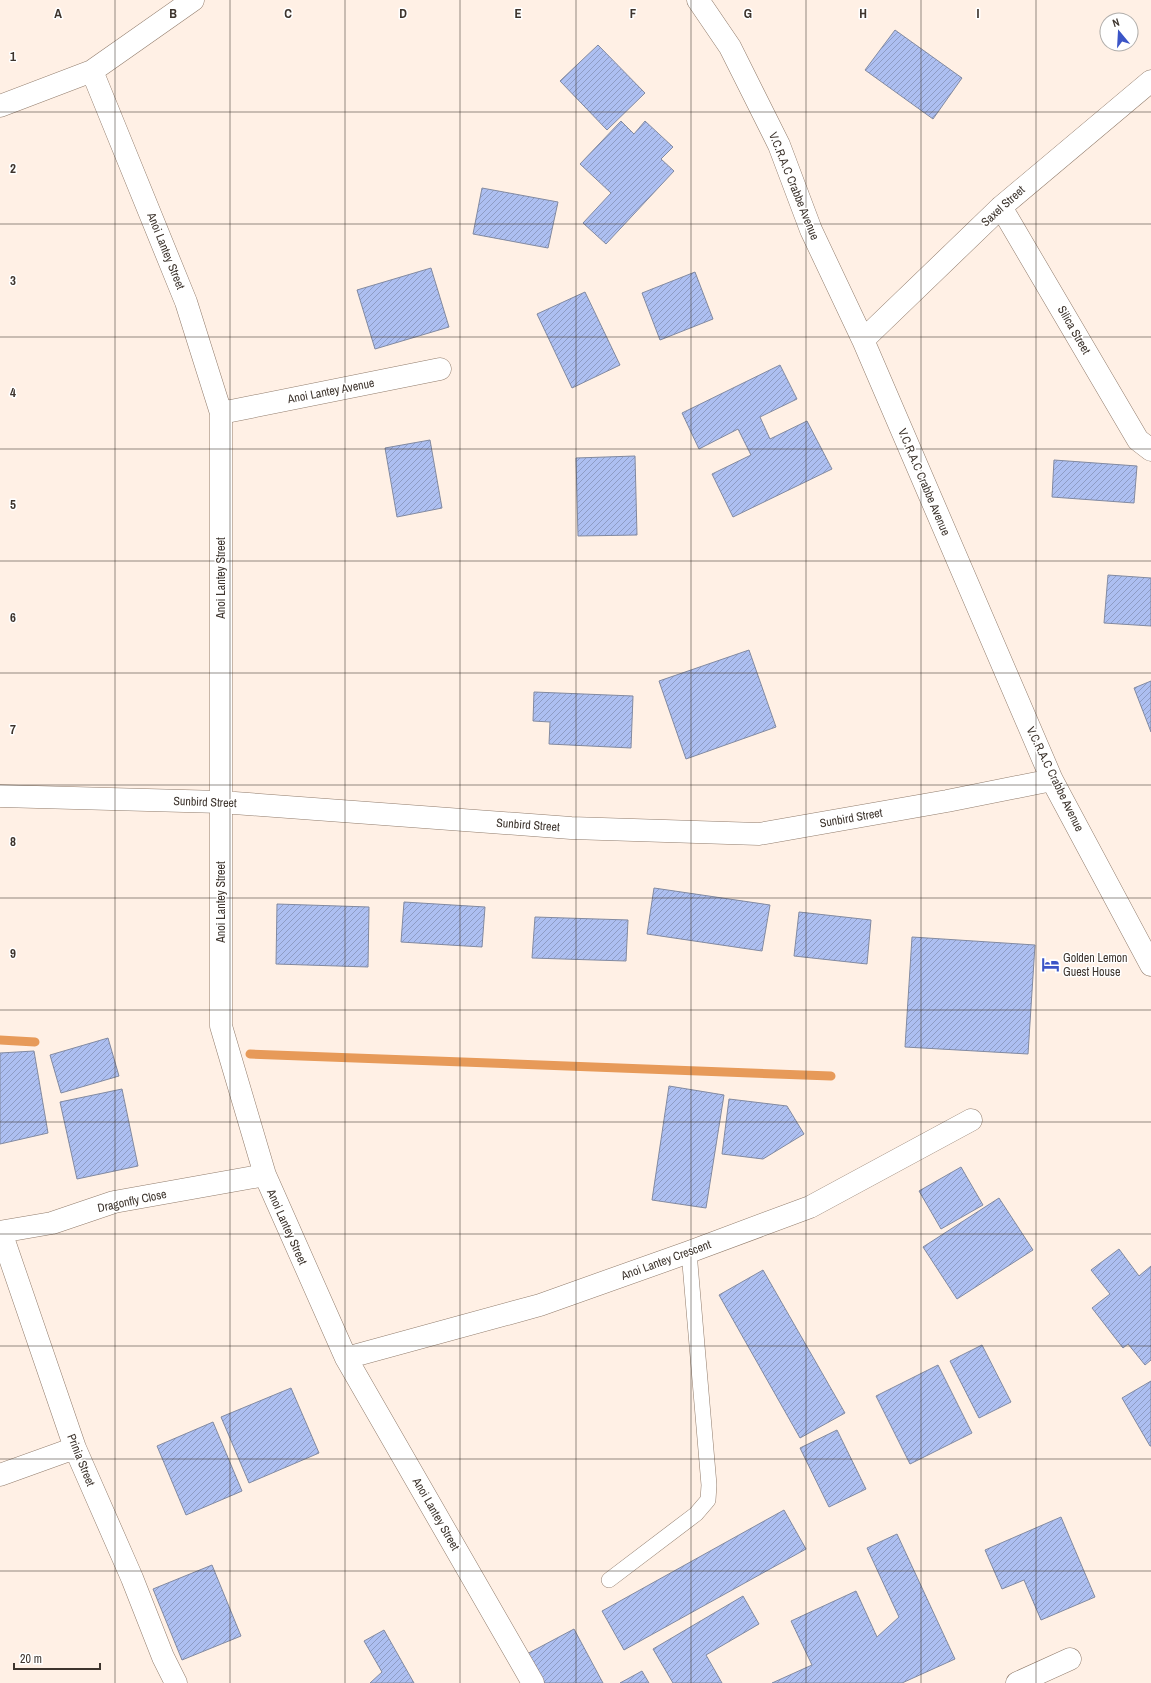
<svg xmlns="http://www.w3.org/2000/svg" width="1151" height="1683" viewBox="0 0 1151 1683" font-family="'Archivo Narrow',sans-serif">
<style>
.lines{fill:none;stroke-linecap:round;stroke-linejoin:round}
.stream{stroke:#e79a59;stroke-width:9}
.building{fill:url(#building-hatch);stroke:#828aa1}
.lane-casing{stroke:#917c6c;stroke-width:16}
.street-casing{stroke:#917c6c;stroke-width:23}
.lane{stroke:#fff;stroke-width:15}
.street{stroke:#fff;stroke-width:22}
.grid{fill:none;stroke:#3d342d;stroke-width:1;stroke-opacity:0.55}
.labels{text-anchor:middle;dominant-baseline:central;stroke-width:3;stroke-linejoin:round;paint-order:stroke}
.street-label{font-size:12px;fill:#3d342d;stroke:#fff}
.poi-label{font-size:12px;fill:#3d342d;stroke:#fff;text-anchor:start}
.grid-label{font-size:13px;text-anchor:middle;font-weight:bold;fill:#3d342d;stroke:#fff;stroke-width:3;stroke-linejoin:round;paint-order:stroke}
</style>
<defs>
<pattern id="building-hatch" width="6" height="6" patternUnits="userSpaceOnUse"><rect width="6" height="6" fill="#adbff1"/><path d="M-1 1l2-2M0 6l6-6M5 7l2-2" fill="none" stroke="#8e9cc4"/></pattern>
</defs>
<rect width="100%" height="100%" fill="#fff0e5"/>
<g class="lines">
<path class="stream" d="M0 1040 35 1042
M250 1054 831 1076"/>
</g>
<path class="building" d="M895 30 962 78 933 119 865 70Z
M598 45 645 93 607 130 560 81Z
M621 121 634 134 645 121 673 147 661 159 674 171 606 244 583 223 611 193 580 164Z
M482 188 558 202 548 248 473 234Z
M431 268 449 327 375 349 357 290Z
M695 272 713 319 660 340 642 293Z
M585 292 620 365 572 388 537 314Z
M780 365 797 399 760 417 770 439 807 421 832 469 733 517 712 474 751 455 738 429 699 449 682 413Z
M430 440 442 508 397 517 385 448Z
M635 456 637 535 578 536 576 458Z
M1054 460 1137 466 1134 503 1052 497Z
M1108 575 1151 578V626L1104 623Z
M749 650 776 727 686 759 659 681Z
M1151 681V732L1134 688Z
M534 692 633 696 631 748 549 744 550 722 533 721Z
M654 888 770 905 762 951 647 934Z
M404 902 485 907 482 947 401 942Z
M277 904 369 907 368 967 276 964Z
M799 912 871 920 867 964 794 956Z
M535 917 628 920 626 961 532 958Z
M912 937 1035 945 1028 1054 905 1047Z
M108 1038 119 1076 61 1093 50 1055Z
M34 1051 48 1133 0 1144V1053Z
M669 1086 724 1095 706 1208 652 1200Z
M122 1089 138 1166 77 1179 60 1102Z
M729 1099 787 1106 804 1134 763 1159 722 1154Z
M961 1167 983 1205 941 1229 919 1191Z
M999 1198 1033 1250 957 1299 923 1247Z
M1119 1249 1139 1276 1151 1266V1360L1145 1365 1128 1344 1123 1348 1092 1308 1110 1294 1091 1270Z
M763 1270 845 1413 800 1438 719 1295Z
M982 1345 1011 1402 979 1418 950 1361Z
M938 1365 972 1433 910 1464 876 1396Z
M1151 1381V1446H1150L1122 1398Z
M291 1388 319 1453 249 1483 221 1417Z
M213 1422 242 1491 186 1515 157 1446Z
M837 1430 866 1489 829 1507 800 1448Z
M784 1510 806 1549 624 1650 602 1611Z
M1061 1517 1095 1597 1041 1620 1024 1580 1002 1589 985 1550Z
M897 1534 955 1659 902 1683H772L812 1665 791 1621 856 1591 877 1637 899 1617 867 1548Z
M212 1565 241 1636 182 1660 153 1589Z
M743 1596 759 1624 706 1655 722 1683H673L653 1649Z
M574 1629 603 1683H540L525 1655Z
M384 1630 414 1683H370L382 1672 364 1641Z
M642 1671 649 1683H620Z"/>
<g class="lines">
<defs>
<path id="lane" d="M609 1580 696 1514 708 1500 709 1485 689 1252"/>
<path id="street" d="M698 0 730 47 779 145 811 230 863 340 1052 780 1151 965
M92 71 186 302 221 413V1026L265 1175 346 1358 533 1683
M0 106 92 71 193 0
M1001 207 1138 440 1151 450
M863 340 1001 207 1151 81
M221 413 440 369
M0 796 221 802 571 828 759 834 947 801 1052 780
M0 1232 52 1223 114 1202 265 1175
M1 1232 75 1448 132 1578 163 1657 176 1683
M346 1358 540 1305 689 1252 810 1207 971 1120
M0 1475 75 1448
M1017 1683 1070 1659"/>
</defs>
<use href="#lane" class="lane-casing"/>
<use href="#street" class="street-casing"/>
<use href="#lane" class="lane"/>
<use href="#street" class="street"/>
</g>
<path class="grid" d="M115 0V1683M230 0V1683M345 0V1683M460 0V1683M576 0V1683M691 0V1683M806 0V1683M921 0V1683M1036 0V1683M0 112H1151M0 224H1151M0 337H1151M0 449H1151M0 561H1151M0 673H1151M0 785H1151M0 898H1151M0 1010H1151M0 1122H1151M0 1234H1151M0 1346H1151M0 1459H1151M0 1571H1151"/>
<defs>
<symbol id="hotel-bare" viewBox="-9 -9 18 18"><path d="M-6-4.5h1.5V1H6V5H4.5V3h-9V5H-6ZM-4 0a1.8 1.8 0 1 1 3.6 0ZM.5 0V-2.5h3Q6-2.5 6 0Z" fill="#3b55c7" stroke="#fff" stroke-width="2.5" paint-order="stroke"/></symbol>
</defs>
<g fill-rule="evenodd">
<use href="#hotel-bare" x="1038" y="952" width="25" height="25"/>
</g>
<g class="labels">
<g class="street-label">
<text transform="translate(794 186) rotate(68)">V.C.R.A.C Crabbe Avenue</text>
<text transform="translate(1003 206) rotate(-42)">Saxel Street</text>
<text transform="translate(166 251) rotate(68)">Anoi Lantey Street</text>
<text transform="translate(1074 330) rotate(60)">Silica Street</text>
<text transform="translate(331 391) rotate(-11)">Anoi Lantey Avenue</text>
<text transform="translate(924 482) rotate(67)">V.C.R.A.C Crabbe Avenue</text>
<text transform="translate(221 578) rotate(-90)">Anoi Lantey Street</text>
<text transform="translate(1055 779) rotate(64)">V.C.R.A.C Crabbe Avenue</text>
<text transform="translate(205 802) rotate(2)">Sunbird Street</text>
<text transform="translate(851 818) rotate(-10)">Sunbird Street</text>
<text transform="translate(528 825) rotate(4)">Sunbird Street</text>
<text transform="translate(221 902) rotate(-90)">Anoi Lantey Street</text>
<text transform="translate(132 1201) rotate(-12)">Dragonfly Close</text>
<text transform="translate(287 1227) rotate(66)">Anoi Lantey Street</text>
<text transform="translate(666 1260) rotate(-20)">Anoi Lantey Crescent</text>
<text transform="translate(81 1460) rotate(68)">Prinia Street</text>
<text transform="translate(436 1514) rotate(60)">Anoi Lantey Street</text>
</g>
<g class="poi-label">
<text x="1063" y="958">Golden Lemon<tspan x="1063" dy="14">Guest House</tspan></text>
</g>
</g>
<g class="grid-label">
<text x="58" y="18">A</text>
<text x="173" y="18">B</text>
<text x="288" y="18">C</text>
<text x="403" y="18">D</text>
<text x="518" y="18">E</text>
<text x="633" y="18">F</text>
<text x="748" y="18">G</text>
<text x="863" y="18">H</text>
<text x="978" y="18">I</text>
<text x="13" y="61">1</text>
<text x="13" y="173">2</text>
<text x="13" y="285">3</text>
<text x="13" y="397">4</text>
<text x="13" y="509">5</text>
<text x="13" y="622">6</text>
<text x="13" y="734">7</text>
<text x="13" y="846">8</text>
<text x="13" y="958">9</text>
</g>
<g transform="translate(1119 32) rotate(342)"><circle r="19" fill="#ffffff" stroke="#b1aeab"/>
<path d="M0-3L7 15L0 10L-7 15Z" fill="#3b55c7"/>
<text y="-6" font-size="11" font-weight="bold" text-anchor="middle" fill="#3d342d">N</text>
</g>
<path d="M14 1663v6h86v-6" fill="none" stroke="#3d342d" stroke-width="2"/>
<text x="20" y="1663" font-size="12" fill="#3d342d" stroke="#ffffff" stroke-width="3" paint-order="stroke">20 m</text>
</svg>
